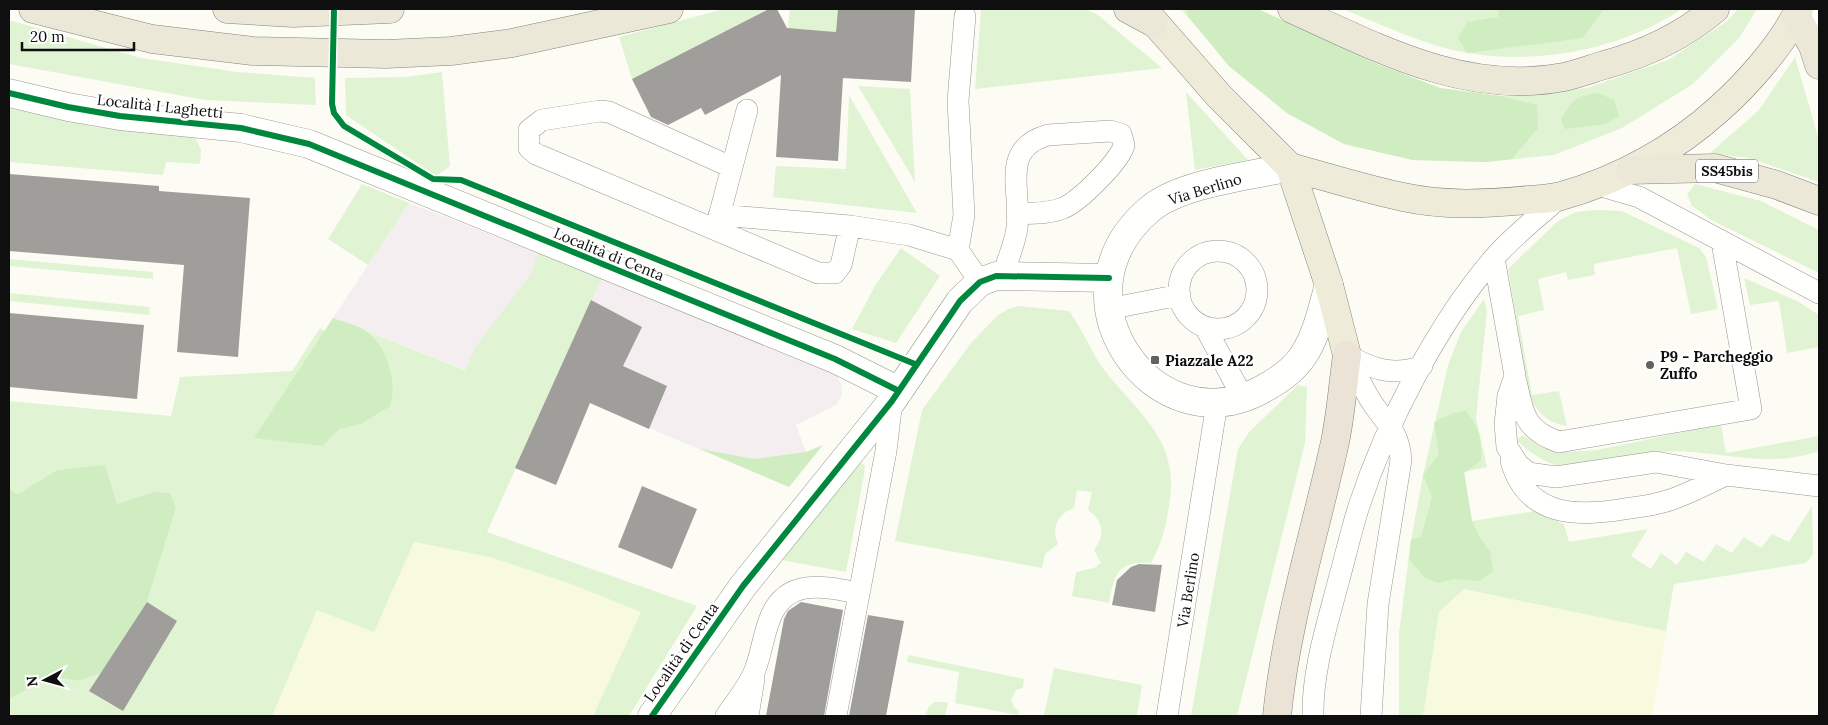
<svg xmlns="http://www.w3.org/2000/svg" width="1828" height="725" viewBox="0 0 1828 725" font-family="Lora,serif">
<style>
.industrial{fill:#f5eef1}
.farmland{fill:#f8fae0}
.green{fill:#e0f4d3}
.forest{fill:#cfedc0}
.building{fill:#a09e9a}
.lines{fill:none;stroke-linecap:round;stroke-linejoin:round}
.service-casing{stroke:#969693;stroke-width:22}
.minor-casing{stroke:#969693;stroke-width:29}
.primary-casing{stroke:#838380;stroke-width:29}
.trunk-casing{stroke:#838380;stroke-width:29}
.motorway-casing{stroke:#838380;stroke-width:29}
.service{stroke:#fffffe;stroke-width:21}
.minor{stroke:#fffffe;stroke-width:28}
.primary{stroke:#eeecd9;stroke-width:28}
.trunk{stroke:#ece8d8;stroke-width:28}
.motorway{stroke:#ebe3d6;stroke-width:28}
.cycleway-casing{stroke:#fff;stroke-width:9}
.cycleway{stroke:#00873e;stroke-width:6}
.poi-dot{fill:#626260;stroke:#fff;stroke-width:2}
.labels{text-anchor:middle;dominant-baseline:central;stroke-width:5;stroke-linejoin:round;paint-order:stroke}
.shield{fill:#fff;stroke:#575757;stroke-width:1}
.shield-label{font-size:14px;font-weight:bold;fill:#0f0f0f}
.street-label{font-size:15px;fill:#0f0f0f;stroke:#fff}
.poi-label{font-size:15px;font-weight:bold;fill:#0f0f0f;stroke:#fff;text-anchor:start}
</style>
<rect width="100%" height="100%" fill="#fcfcf5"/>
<path class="industrial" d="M409 203 818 361 835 371 841 384 842 394 836 405 796 425 806 452 823 445 789 487 552 387 515 389 333 318Z"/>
<path class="farmland" d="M414 542 490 557 571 584 641 612 593 716H272L317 610 374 631Z
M1464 589 1666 631 1652 716H1423L1439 612Z"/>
<path class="green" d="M724 9H769L632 79 619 37Z
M790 9H838L836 32 801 29 778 120Z
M981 9H1085L1098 15 1162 68 975 89Z
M1181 9H1258L1377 64 1440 88 1500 96 1587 88 1668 60 1726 22 1738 9H1757L1740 37 1693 84 1622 128 1554 155 1486 162 1413 160 1344 144 1287 113 1229 66Z
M1343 9H1682C1621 49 1541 65 1468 53 1425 46 1383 25 1343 9Z
M9 20 141 58 237 72 315 78 316 105 205 100 9 64Z
M1795 57 1819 140V182L1749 158 1710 153 1759 110Z
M442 72 450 166 436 176 346 115 345 78 406 77Z
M858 86 910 89 915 182Z
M1186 92 1248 160 1195 170Z
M849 95 917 213 773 197 776 166 846 169Z
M9 108 95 127 195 137 201 150 200 164 166 162 163 175 9 162Z
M362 184 409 203 368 265 328 239Z
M1695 184 1761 201 1819 230V273L1713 221 1692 206 1687 194Z
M1595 210 1622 211 1699 248 1706 257 1718 309 1691 314 1677 248 1594 264 1595 275 1568 280 1566 272 1538 279 1544 310 1518 316 1532 395 1559 391 1567 426C1547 423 1538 413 1529 396L1508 269 1558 221 1576 212Z
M901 248 940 276 896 343 852 329 876 284Z
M538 253 602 277 487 532 697 606 629 716H593L641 612 571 584 490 557 414 542 374 632 317 610 272 716H9V699L51 676 78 681 101 673 147 602 176 508 154 492 117 505 57 470 18 494 9 489V401L171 416 180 377 292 371 320 328 325 331 333 318 465 370 476 346 531 274Z
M9 259 153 272V279L9 266Z
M1744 278 1797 301 1819 315V347L1787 353 1779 301 1750 305Z
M9 293 150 307 149 315 9 301Z
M1484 299 1487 311 1476 418 1487 467 1464 472 1472 521 1535 511 1564 524 1569 542 1648 529 1631 556 1651 569 1661 553 1677 565 1686 552 1704 562 1716 544 1732 553 1744 537 1761 548 1772 534 1789 542 1812 506 1813 554 1806 563 1674 584 1666 631 1464 589 1439 612 1423 716H1399V633L1411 540 1423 475 1448 365 1461 332Z
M1019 306 1069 311C1082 329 1090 349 1102 367 1137 414 1181 438 1169 505 1165 531 1163 540 1151 563 1118 561 1114 574 1109 603L1072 596 1076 572 1094 568 1101 563 1094 550C1105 535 1104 521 1088 510L1092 492 1077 490 1074 508C1057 514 1051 528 1058 544L1045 554 1042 568 895 541 922 410 971 343 998 315 1008 309Z
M1298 385 1307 387 1305 443 1237 716H1191L1238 449 1249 432Z
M1721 424 1726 453 1819 436V451C1761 471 1714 447 1656 452 1629 454 1591 468 1565 467 1546 465 1530 452 1516 440L1523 435 1540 446 1566 452 1597 450Z
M860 463 865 465 864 475 846 572 782 560 855 465Z
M908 655 1024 679 1023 688 1016 690 1011 700 1014 707 1019 711 1018 715 955 703 959 672 907 662Z
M1054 668 1142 685 1137 716 1044 715Z
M935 702H948L945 716H925L929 706Z"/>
<path class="forest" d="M1187 9H1258L1377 64 1440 88 1500 96 1537 105 1538 128 1512 159 1486 162 1413 160 1344 144 1287 113 1229 66 1188 16Z
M1499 9H1603V10L1583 38 1467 53 1458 38 1467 22 1498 17Z
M1598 93 1614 100 1619 116 1606 124 1565 129 1561 120C1572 100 1576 96 1598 93Z
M333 318C343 322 354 324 363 329 387 344 398 381 390 406L361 424 339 429 323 446 254 438Z
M1466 411C1480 429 1482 438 1481 461L1464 473 1472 521 1479 536 1490 552 1493 571 1480 581 1453 579 1438 583 1424 577 1409 559 1411 540 1421 537 1432 497 1423 475 1439 454 1434 422 1454 413Z
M823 445 789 487 700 449 754 459 806 452Z
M105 465 117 504 154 492 170 493 176 508 147 602 101 673 78 681 51 676 9 699V489L18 494 57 470Z"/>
<path class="building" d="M769 9H777L787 28 836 32 838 9H915L911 82 843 78 838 161 776 157 781 75 705 115 701 108 668 125 651 117 632 79Z
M9 174 159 186V191L250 198 238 357 177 352 184 265 9 251Z
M591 300 642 327 623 366 667 386 649 429 590 403 556 485 515 468Z
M9 313 144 325 137 399 9 387Z
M642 486 697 509 672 569 618 547Z
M1139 564 1162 565 1155 612 1112 605 1117 580 1131 567Z
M147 602 177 621 123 711 89 691Z
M801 602 843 610 824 716H766L784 619 788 611Z
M868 615 904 621 886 716H849Z"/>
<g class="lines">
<defs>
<path id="service" d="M731 167 609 112 600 111 542 120 529 130V148L536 154 818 273H835L841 265 850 226
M1594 184 1639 197 1819 293
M719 215 850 226 909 235 958 250 980 282
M716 228 747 110
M958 250 964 215 958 101 965 16
M1179 290a39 39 0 1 1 78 0a39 39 0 1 1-78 0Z
M1494 258 1515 376 1508 396 1505 424 1507 447 1518 464 1528 473 1556 477 1656 462 1726 475 1819 486
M1003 276C1007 260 1015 244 1017 228 1022 191 999 149 1048 135L1110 131 1121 134 1124 145C1121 160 1078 203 1063 208 1049 214 1032 213 1017 214
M1108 309 1180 295
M1205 327 1243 398
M1347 355C1355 371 1363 389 1373 404 1388 426 1399 432 1401 460L1378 604 1371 716
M1347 355C1372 369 1394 377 1422 366
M1516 381C1523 413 1524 430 1559 442L1751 409 1722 242
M1511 461C1527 517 1577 517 1624 509 1637 507 1650 506 1663 502 1684 497 1706 484 1726 475
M726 716C736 701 751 684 756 667 762 650 764 632 771 616 788 577 826 587 858 593
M748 716 754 679
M836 716 886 451 892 401
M1167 716 1217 403
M1313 716C1312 672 1327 625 1338 583 1345 558 1351 531 1359 506 1386 424 1437 324 1494 258 1513 236 1538 217 1560 197"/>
<path id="minor" d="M1796 16 1819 15
M9 93 68 107 120 116 241 128 309 144 835 359 899 391
M1290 167C1250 176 1181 183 1150 209 1046 297 1155 449 1263 389 1278 381 1293 371 1303 356 1317 335 1322 309 1329 285
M652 716 743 586 892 401 960 301 980 282 996 276 1109 278"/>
<path id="primary" d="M1143 9 1219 96 1290 167 1329 285 1347 355
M1290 167C1327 177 1365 189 1403 197 1444 206 1486 204 1528 200 1539 199 1551 199 1561 196 1619 180 1675 149 1719 109 1747 84 1784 43 1799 9"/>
<path id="trunk" d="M33 9 152 39 253 51 386 54 451 51 512 43 669 9
M227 9 293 13 390 9
M1128 9 1154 23
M1292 9C1378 48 1466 96 1564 77 1578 74 1591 69 1604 65 1645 54 1683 36 1715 9
M1796 16 1813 46 1819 65
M1630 170 1715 168 1777 185 1819 201"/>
<path id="motorway" d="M1277 716C1286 623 1315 533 1335 442 1341 413 1343 384 1347 355"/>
</defs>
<use href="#service" class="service-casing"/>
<use href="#minor" class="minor-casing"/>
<use href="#primary" class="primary-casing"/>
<use href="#trunk" class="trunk-casing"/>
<use href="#motorway" class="motorway-casing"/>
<use href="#service" class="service"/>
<use href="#minor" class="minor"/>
<use href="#primary" class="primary"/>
<use href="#trunk" class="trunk"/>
<use href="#motorway" class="motorway"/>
<defs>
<path id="cycleway" d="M334 9 332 104 334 113 344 126 433 179 461 180 915 364
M9 93 68 107 120 116 241 128 309 144 835 359 899 391
M652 716 743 586 892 401 960 301 980 282 996 276 1109 278"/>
</defs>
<use href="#cycleway" class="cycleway-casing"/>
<use href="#cycleway" class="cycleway"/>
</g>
<g class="poi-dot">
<rect x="1150" y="355" width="10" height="10" rx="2.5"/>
<circle cx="1650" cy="365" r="5"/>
</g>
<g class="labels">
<rect class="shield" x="1696" y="159.5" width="62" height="23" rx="4"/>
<g class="shield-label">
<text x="1727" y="171">SS45bis</text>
</g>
<g class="street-label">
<text transform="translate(160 106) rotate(6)">Località I Laghetti</text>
<text transform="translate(1205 189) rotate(-17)">Via Berlino</text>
<text transform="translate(609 254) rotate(22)">Località di Centa</text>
<text transform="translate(1188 590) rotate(-81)">Via Berlino</text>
<text transform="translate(681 652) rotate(-55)">Località di Centa</text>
</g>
<g class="poi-label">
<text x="1660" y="356">P9 - Parcheggio<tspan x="1660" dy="17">Zuffo</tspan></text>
<text x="1165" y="360">Piazzale A22</text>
</g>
</g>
<rect width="1828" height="725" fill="none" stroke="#0f0f0f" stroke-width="20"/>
<g transform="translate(45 680) rotate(264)" stroke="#ffffff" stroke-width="4" paint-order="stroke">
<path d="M0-4L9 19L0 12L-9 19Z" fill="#0f0f0f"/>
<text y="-8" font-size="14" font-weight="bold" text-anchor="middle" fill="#0f0f0f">N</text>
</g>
<path d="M22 42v8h112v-8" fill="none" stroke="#0f0f0f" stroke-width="2.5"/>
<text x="30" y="42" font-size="15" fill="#0f0f0f" stroke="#ffffff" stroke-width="4" paint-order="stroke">20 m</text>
</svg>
